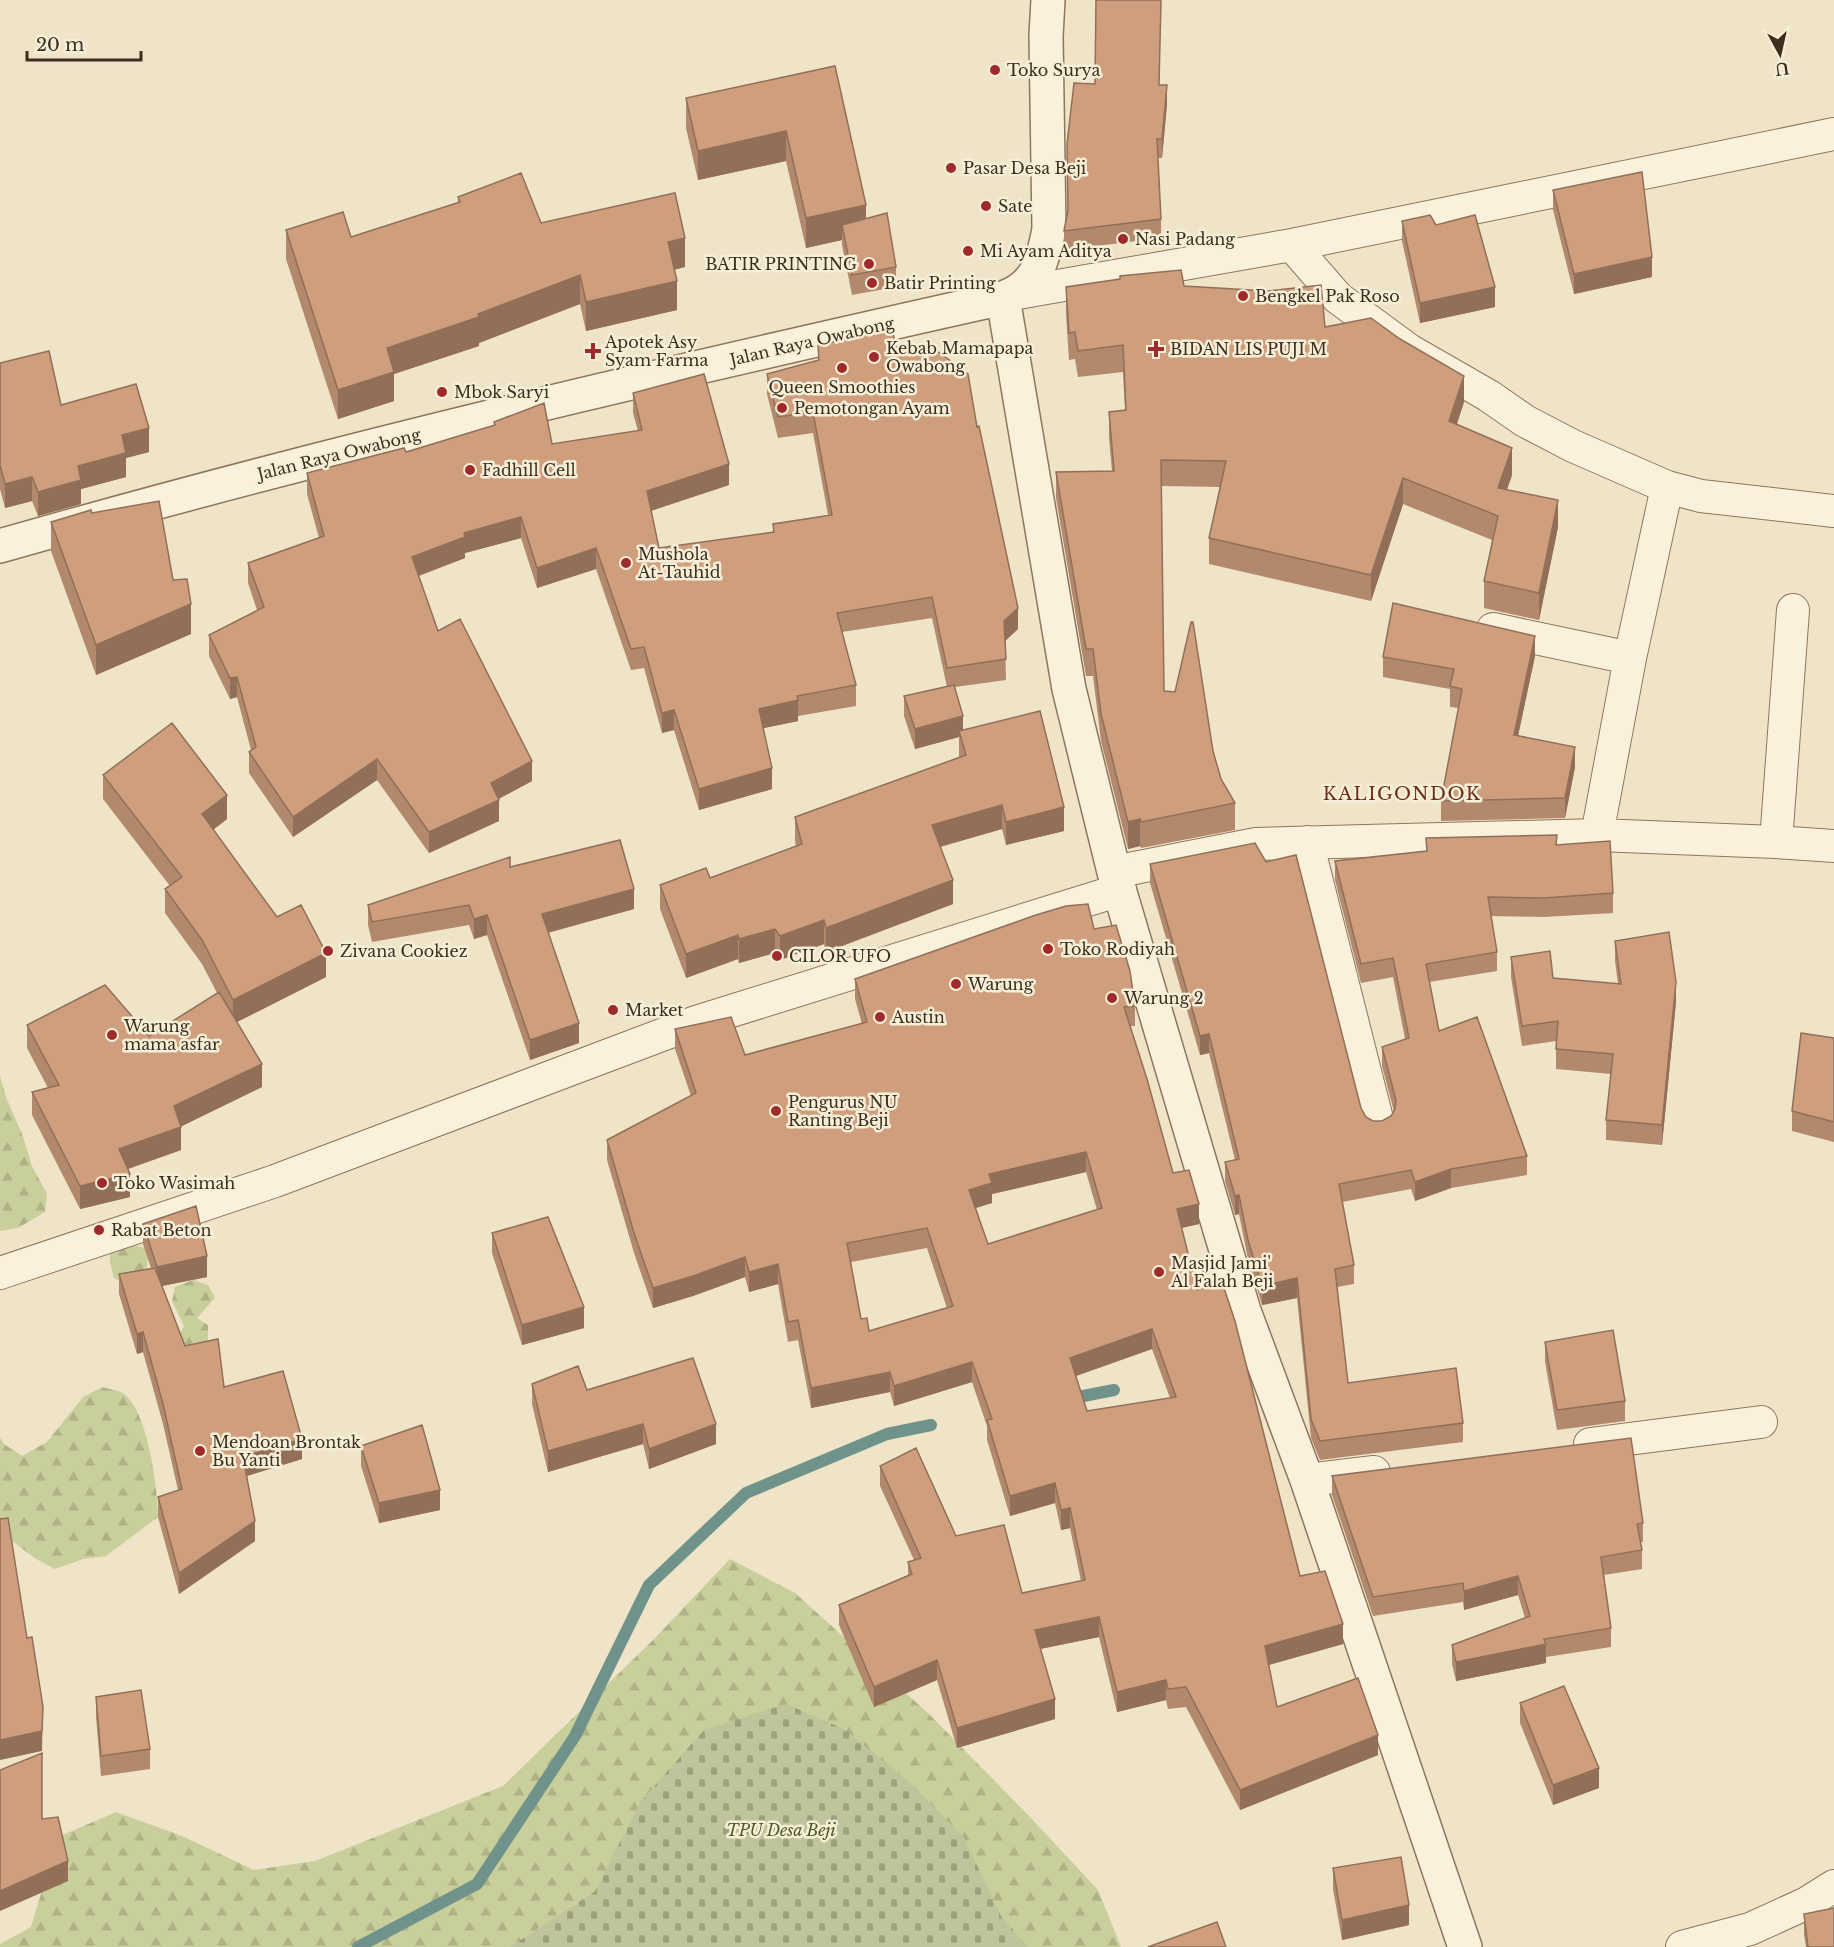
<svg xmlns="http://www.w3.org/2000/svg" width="1834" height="1947" viewBox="0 0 1834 1947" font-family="'Libre Baskerville',serif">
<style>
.forest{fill:url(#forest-firs)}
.cemetery{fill:url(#cemetery-stones)}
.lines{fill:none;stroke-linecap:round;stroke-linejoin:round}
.stream{stroke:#6f938a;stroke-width:12}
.minor-casing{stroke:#8d765c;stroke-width:34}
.tertiary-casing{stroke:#8d765c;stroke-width:36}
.minor{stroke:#faf1dc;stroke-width:32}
.tertiary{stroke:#faf1dc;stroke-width:33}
.wall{fill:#b2896c;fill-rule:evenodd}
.shaded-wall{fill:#916f58}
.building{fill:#cf9f7d;stroke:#916f58;stroke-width:1.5;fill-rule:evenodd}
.poi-dot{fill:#9e2a2b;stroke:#f7eed8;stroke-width:2}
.labels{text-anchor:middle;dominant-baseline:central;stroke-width:5;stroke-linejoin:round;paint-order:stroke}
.poi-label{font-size:16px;fill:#3d2e20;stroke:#f7eed8;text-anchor:start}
.street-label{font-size:16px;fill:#3d2e20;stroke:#f7eed8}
.park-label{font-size:16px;font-style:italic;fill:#4d5a26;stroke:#f7eed8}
.neighbourhood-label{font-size:18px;letter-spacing:1.5px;fill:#6b2e1e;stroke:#f7eed8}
</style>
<defs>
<pattern id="forest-firs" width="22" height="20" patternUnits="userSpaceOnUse" patternTransform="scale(1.5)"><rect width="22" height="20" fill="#c9cf9b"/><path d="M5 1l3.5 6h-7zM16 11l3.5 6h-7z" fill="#aeb285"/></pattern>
<pattern id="cemetery-stones" width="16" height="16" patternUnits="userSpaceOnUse" patternTransform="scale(1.5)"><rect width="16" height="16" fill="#bfc49a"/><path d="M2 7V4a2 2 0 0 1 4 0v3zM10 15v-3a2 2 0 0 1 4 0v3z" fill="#9ca07d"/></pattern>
</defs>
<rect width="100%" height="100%" fill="#f0e4c8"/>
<path class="forest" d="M0 1076 6 1097 22 1134 32 1166 47 1194 45 1212 18 1228 0 1231Z
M126 1243 145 1248 148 1260 145 1277 128 1286 114 1278 110 1262V1249Z
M193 1280 208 1285 215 1298 197 1318 208 1325V1342L196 1352 176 1342 184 1326 172 1301 175 1287Z
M102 1387C109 1389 119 1390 124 1394 148 1412 158 1488 158 1517L106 1556 83 1559 55 1569 36 1559 8 1538 0 1535V1438L4 1444 22 1456 47 1442 83 1397Z
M730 1559 795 1593 928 1713 1031 1818 1098 1890 1121 1947H987L595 1891 510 1947H0V1944L31 1927 58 1837 116 1812 182 1836 254 1870 315 1861 503 1786 654 1639Z"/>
<path class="cemetery" d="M786 1704 844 1729 908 1781 963 1836 1001 1916 1028 1947H510L595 1891 641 1801 704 1730Z"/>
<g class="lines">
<path class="stream" d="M1068 1399 1114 1390
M358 1947 477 1884 575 1736 649 1585 746 1493 887 1434 931 1425"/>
<defs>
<path id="minor" d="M1292 245 1338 298 1409 350 1489 396 1525 421 1573 446 1667 487 1701 496 1834 511
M1018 293 1292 245 1834 134
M1493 629 1630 658
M1597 835 1630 658 1667 487
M1307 842 1378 1123
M1776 842 1793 610
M1114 872 1256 844 1597 835 1776 842 1834 846
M0 1273 275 1181 696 1022 1120 890
M1590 1444 1761 1422
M1307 1480 1374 1472
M1682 1947 1750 1929 1807 1903 1834 1886"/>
<path id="tertiary" d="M1003 298 1069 689 1114 872 1244 1311 1307 1480 1465 1947
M0 546C331 451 667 373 1003 298 1037 286 1043 261 1049 229L1046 36 1048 0"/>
</defs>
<use href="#minor" class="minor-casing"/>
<use href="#tertiary" class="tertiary-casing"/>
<use href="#minor" class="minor"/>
<use href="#tertiary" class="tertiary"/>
</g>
<path class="wall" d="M835 66 866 218 896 267V287L852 295 842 245V240L806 248 786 161 698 180 686 128V98Z
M1160 85 1167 104 1162 158H1158L1161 219V238L1064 250V231L1067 211Z
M1553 190 1652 277 1574 294 1553 210Z
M458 197 685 267 674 270 677 310 586 331 580 304 479 343V346L394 374V401L338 419 286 259V230L351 237 458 203Z
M1402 221 1436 225 1495 307 1420 323 1402 241Z
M1184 286 1325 327 1464 402 1457 424 1512 475 1507 490 1558 527 1539 620 1484 608V581L1492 540 1403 504 1371 601 1209 564V538L1220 487 1161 486 1164 691 1213 751 1221 779 1235 803V830L1141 848 1140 846 1128 849 1101 741 1093 676H1086L1056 498V472L1112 471 1109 438V412L1125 410 1123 372 1078 377 1075 359 1069 360 1066 314V287Z
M818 345 897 351 977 427 1018 629 1005 641 1006 680 955 687 963 730 1064 831 1006 845 1002 829 940 847 953 904 826 952 824 944 780 960 775 953 739 963 738 959 686 978 660 909V885L710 878 796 846 795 841V817L959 758V737L915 749 904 716V696L947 687 932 618 842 632 856 685V706L798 716V721L763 728 772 789 699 810 674 730 662 733 644 668 631 670 596 569 537 588 521 538 465 553V558L419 576 438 631 532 781 498 799 499 821 429 853 377 780 293 837 249 773V752L251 750 237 697 230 699 209 656V635L257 610 248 583V563L319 538 307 494V473L406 452 494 426V422L552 444 638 431 633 413V393L729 485 651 511 659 548 773 532V524L828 515 813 433 778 438 767 394V374L818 360Z
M0 363 61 405 149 452 126 458V477L81 489V504L38 516 32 501 5 508 0 489Z
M92 513 173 580 191 634 96 675 51 551V522Z
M1535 656 1518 735 1575 767 1565 818 1441 821V801L1459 708 1450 707V689L1383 677V657Z
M103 775 227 819 213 830 277 917 326 977 237 1022 262 1087 180 1126 181 1150 128 1169 130 1197 80 1209 32 1115V1092L48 1088 27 1048V1025L149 1036 217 993 202 964 165 913V889L170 886 103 799Z
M1426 838 1557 844 1613 893V913L1544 917 1491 916 1497 952V971L1429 982 1439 1031 1527 1156V1175L1451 1188 1415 1201 1411 1189 1342 1202 1354 1265V1284L1337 1287 1348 1383 1463 1423V1442L1320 1460 1311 1438 1297 1298 1262 1305 1248 1259 1239 1214 1235 1215 1225 1181V1162L1235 1160 1209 1053 1200 1055 1150 883V864L1361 1108 1366 1117 1373 1121H1382L1391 1116 1394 1112 1382 1066V1047L1405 1039 1393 977 1361 983 1335 880V861L1426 851Z
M510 867 634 909 548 933 579 1043 530 1060 487 935 474 939 469 925 372 942 368 925V905Z
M1094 929 1135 1006V1026H1130L1173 1173 1199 1224 1181 1228 1197 1290 1300 1576 1343 1644 1269 1665 1277 1707 1378 1755 1240 1810 1186 1707 1168 1709 1166 1700 1117 1712 1099 1637 1040 1649 1055 1719 957 1748 937 1680 874 1707 839 1625V1605L908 1575V1562L914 1560 880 1486V1466L956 1536 1022 1593 1081 1581 1070 1528 1061 1530 1055 1503 1010 1516 987 1440V1426L972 1382 894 1406 890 1392 811 1408 798 1340 788 1342 778 1284 749 1292 745 1277 693 1296 653 1308 634 1253 607 1160V1140L691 1096 675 1049V1029L745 1055 862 1024 855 999V979ZM1086 1172 1097 1210 988 1244 976 1208 992 1203V1194ZM927 1248 947 1308 869 1331 861 1319 851 1262ZM1152 1349 1170 1398 1087 1411 1076 1376Z
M1615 941 1676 1002 1662 1145 1606 1140V1120L1611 1074 1556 1069V1041L1522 1046 1511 977V957L1553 978 1618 984 1615 961Z
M1834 1038V1142L1792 1131V1111Z
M143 1224 207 1277 162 1286 185 1346 224 1387 302 1459 247 1476 255 1541 179 1594 158 1517V1497L178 1490 163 1424 143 1352 137 1354 119 1294V1274L151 1268 143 1244Z
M492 1233 584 1328 522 1345 492 1253Z
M1545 1342 1625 1401V1421L1557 1430 1545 1362Z
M532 1384 587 1390 716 1444 649 1469 643 1444 548 1472 532 1404Z
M361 1446 440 1510 379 1523 361 1466Z
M1332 1476 1643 1523V1542H1641L1642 1550V1569L1604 1575 1611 1628V1647L1546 1657V1663L1456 1681 1452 1664V1645L1525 1618 1518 1595 1464 1610 1463 1602 1373 1616 1332 1495Z
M96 1697 150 1749V1769L101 1776 96 1717Z
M1520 1703 1599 1788 1553 1805 1520 1723Z
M1333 1868 1409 1925 1342 1940 1333 1889Z
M1804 1914 1834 1947H1806L1804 1935Z"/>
<path class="shaded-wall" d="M1167 85V104L1162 158V139Z
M786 131V161L698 180V151Z
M866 205V235L842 225V240L806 248V218Z
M685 238V267L668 271V242Z
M1652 257V277L1574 294V274Z
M580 275V304L479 343V346L394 374V401L338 419V390L387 348 478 314Z
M677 281V310L586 331V302Z
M1495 287V307L1420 323V303Z
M1464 376V402L1449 447V421Z
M149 428V452L126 458V477L81 489V504L38 516V492L78 466 122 435Z
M1512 448V475L1498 514V488Z
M729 464V485L647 512V491Z
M32 477V501L5 508V484Z
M1403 478V504L1371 601V575Z
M1558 500V527L1539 620V593Z
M521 517V538L465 553V558L412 578V557L464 533Z
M596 548V569L537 588V568Z
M191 604V634L96 675V645Z
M1018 608V629L1004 642V621Z
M1535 636V656L1514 755V735Z
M237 677V697L230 699V678Z
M798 700V721L759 729V709Z
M674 710V730L662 733V713Z
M963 716V736L959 731V737L915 749V729Z
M1575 747V767L1565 818V798Z
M377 759V780L293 837V817Z
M532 761V781L491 803V783Z
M772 768V789L699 810V789Z
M227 795V819L202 838V814Z
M499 800V821L429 853V832Z
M1002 805V829L932 849V825Z
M1064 807V831L1006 845V822Z
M1140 819V846L1128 849V822Z
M953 880V904L826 952V928Z
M634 889V909L542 934V914Z
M487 915V935L474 939V919Z
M824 920V944L780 960V936Z
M775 929V953L739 963V939Z
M738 935V959L686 978V954Z
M326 953V977L233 1024V1000Z
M1676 982V1002L1662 1145V1125Z
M579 1023V1043L530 1060V1040Z
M1209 1034V1053L1200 1055V1036Z
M262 1064V1087L174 1130V1106Z
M181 1127V1150L119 1172V1149Z
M1086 1152V1172L992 1194V1203L969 1210V1190L989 1174Z
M1451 1169V1188L1415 1201V1182Z
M130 1174V1197L80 1209V1186Z
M1239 1195V1214L1235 1215V1196Z
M1199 1204V1224L1177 1229V1209Z
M207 1256V1277L157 1287V1267Z
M745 1257V1277L693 1296 653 1308V1288Z
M778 1264V1284L749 1292V1272Z
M1297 1278V1298L1262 1305V1286Z
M584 1307V1328L522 1345V1325Z
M1152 1329V1349L1070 1378V1358Z
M143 1332V1352L137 1354V1334Z
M972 1362V1382L894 1406V1386Z
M890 1372V1392L811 1408V1388Z
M643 1424V1444L548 1472V1451Z
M716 1424V1444L649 1469V1449Z
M302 1439V1459L243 1477V1457Z
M1055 1483V1503L1010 1516V1496Z
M440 1490V1510L379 1523V1503Z
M1070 1508V1528L1061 1530V1510Z
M255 1521V1541L179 1594V1573Z
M1518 1576V1595L1464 1610V1591Z
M1099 1617V1637L1035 1650V1630Z
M1343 1624V1644L1265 1666V1646Z
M1546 1644V1663L1456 1681V1662Z
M937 1660V1680L874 1707V1687Z
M1166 1680V1700L1117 1712V1692Z
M1055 1699V1719L957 1748V1728Z
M43 1707 42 1751 0 1760V1740Z
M1378 1735V1755L1240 1810V1790Z
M1599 1768V1788L1553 1805V1785Z
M68 1861V1881L0 1911V1891Z
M1409 1905V1925L1342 1940V1920Z"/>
<path class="building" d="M1096 0H1161L1159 85H1167L1162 139H1157L1161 219 1064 231 1068 210 1067 144 1074 83 1095 84Z
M835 66 866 205 806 218 786 131 698 151 686 98Z
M1642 172 1652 257 1574 274 1553 190Z
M521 173 541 223 675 193 685 238 668 242 677 281 586 302 580 275 478 314 479 317 387 348 394 372 338 390 286 230 343 212 351 237 460 202 458 197Z
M887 213 896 267 852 275 842 225Z
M1430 215 1436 225 1475 215 1495 287 1420 303 1402 221Z
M1181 270 1184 286 1268 291 1321 285 1325 327 1371 318 1400 339 1464 376 1449 421 1512 448 1498 488 1558 500 1539 593 1484 581 1498 516 1403 478 1371 575 1209 538 1226 461 1161 460 1164 691 1175 692 1191 622H1193L1213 751 1221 779 1235 803 1141 822 1140 819 1128 822 1101 714 1093 649H1086L1056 472 1114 471 1109 412 1126 410 1123 345 1078 351 1075 332 1069 333 1066 287 1120 279V276Z
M892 329 897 351 929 345 968 374 977 427 979 426 1018 608 1004 621 1006 659 947 668 932 597 837 613 856 685 797 696 798 700 759 709 772 768 699 789 674 710 662 713 644 647 631 649 596 548 537 568 521 517 464 533 465 537 412 557 438 631 460 619 532 761 491 783 499 800 429 832 377 759 293 817 249 752 256 747 237 677 230 678 209 635 264 607 248 563 324 536 307 473 404 448 406 452 495 425 494 422 544 403 552 444 642 430 633 393 704 374 729 464 647 491 659 548 774 532 773 524 832 515 813 412 778 417 767 374 819 360 818 345Z
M49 351 61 405 136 384 149 428 122 435 126 453 78 466 81 480 38 492 32 477 5 484 0 465V363Z
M159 501 173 580 187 579 191 604 96 645 51 522 91 510 92 513Z
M1393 603 1535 636 1514 735 1575 747 1565 798 1441 801 1462 689 1450 686 1454 669 1383 657Z
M954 685 963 716 915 729 904 696Z
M1040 711 1064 807 1006 822 1002 805 932 825 953 880 826 928 824 920 780 936 775 929 739 939 738 935 686 954 660 885 706 868 710 878 802 844 795 817 966 755 959 731Z
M172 723 227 795 202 814 277 917 301 905 326 953 233 1000 202 940 165 889 182 877 103 775Z
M1557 835 1556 845 1610 841 1613 893 1544 898 1488 897 1497 952 1426 964 1439 1031 1477 1017 1527 1156 1451 1169 1415 1182 1411 1170 1339 1184 1354 1265 1335 1269 1348 1383 1456 1368 1463 1423 1320 1441 1311 1419 1297 1278 1262 1286 1248 1240 1239 1195 1235 1196 1225 1162 1239 1159 1209 1034 1200 1036 1150 864 1255 843 1266 862 1296 855 1361 1108 1366 1117 1373 1121H1382L1391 1116 1395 1109 1396 1100 1382 1047 1409 1038 1393 958 1361 964 1335 861 1427 851 1426 838Z
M620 840 634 889 542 914 579 1023 530 1040 487 915 474 919 469 905 372 922 368 905 510 857V867Z
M1088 904 1094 929 1116 925 1130 971 1135 1006 1124 1007 1147 1079 1173 1173 1189 1170 1199 1204 1177 1209 1197 1290 1222 1282 1235 1321 1300 1576 1325 1571 1343 1624 1265 1646 1277 1707 1358 1678 1378 1735 1240 1790 1186 1687 1168 1689 1166 1680 1117 1692 1099 1617 1035 1630 1055 1699 957 1728 937 1660 874 1687 839 1605 912 1574 908 1562 921 1558 880 1466 916 1448 956 1536 1004 1525 1022 1593 1085 1580 1070 1508 1061 1510 1055 1483 1010 1496 987 1420 992 1419 972 1362 894 1386 890 1372 811 1388 798 1320 788 1322 778 1264 749 1272 745 1257 693 1276 653 1288 634 1233 607 1140 696 1093 675 1029 731 1017 745 1055 867 1022 855 979 1036 915 1066 906ZM1086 1152 1102 1208 988 1244 969 1190 992 1183 989 1174ZM927 1228 953 1306 869 1331 867 1318 861 1319 847 1243ZM1152 1329 1176 1397 1087 1411 1070 1358Z
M1669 932 1676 982 1662 1125 1606 1120 1613 1054 1556 1049 1558 1021 1522 1026 1511 957 1550 951 1553 978 1621 984 1615 941Z
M105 985 149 1036 219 992 262 1064 174 1106 181 1127 119 1149 130 1174 80 1186 32 1092 59 1085 27 1025Z
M1801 1033 1834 1038V1122L1792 1111Z
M196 1206 207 1256 157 1267 143 1224Z
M548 1217 584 1307 522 1325 492 1233Z
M155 1268 185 1346 218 1339 224 1387 283 1371 302 1439 243 1457 255 1521 179 1573 158 1497 182 1489 163 1404 143 1332 137 1334 119 1274Z
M1613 1330 1625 1401 1557 1410 1545 1342Z
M693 1358 716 1424 649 1449 643 1424 548 1451 532 1384 578 1366 587 1390Z
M422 1425 440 1490 379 1503 361 1446Z
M1631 1438 1643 1523 1637 1524 1642 1550 1601 1557 1611 1628 1544 1639 1546 1644 1456 1662 1452 1645 1530 1616 1518 1576 1464 1591 1463 1583 1373 1597 1332 1476Z
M8 1518 27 1638 32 1637 43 1707 42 1731 0 1740V1519Z
M1564 1686 1599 1768 1553 1785 1520 1703Z
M141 1690 150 1749 101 1756 96 1697Z
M42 1753V1819L58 1817 68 1861 0 1891V1770Z
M1401 1857 1409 1905 1342 1920 1333 1868Z
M1834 1908V1947H1808L1804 1914Z
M1217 1922 1226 1947H1148Z"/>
<g class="poi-dot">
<circle cx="995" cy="70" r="6"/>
<circle cx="951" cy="168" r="6"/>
<circle cx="986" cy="206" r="6"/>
<circle cx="1123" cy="239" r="6"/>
<circle cx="968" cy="251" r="6"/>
<circle cx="869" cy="264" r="6"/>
<circle cx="872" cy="283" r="6"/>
<circle cx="1243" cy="296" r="6"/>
<path d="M1153 340h6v6h6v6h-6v6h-6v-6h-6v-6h6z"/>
<path d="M590 342h6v6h6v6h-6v6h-6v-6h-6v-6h6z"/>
<circle cx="874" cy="357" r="6"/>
<circle cx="842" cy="368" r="6"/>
<circle cx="442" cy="392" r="6"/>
<circle cx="782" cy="408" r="6"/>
<circle cx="470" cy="470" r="6"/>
<circle cx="626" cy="563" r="6"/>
<circle cx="1048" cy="949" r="6"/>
<circle cx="328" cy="951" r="6"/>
<circle cx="777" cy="956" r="6"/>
<circle cx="956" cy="984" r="6"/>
<circle cx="1112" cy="998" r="6"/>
<circle cx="613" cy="1010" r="6"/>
<circle cx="880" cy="1017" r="6"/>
<circle cx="112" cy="1035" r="6"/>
<circle cx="776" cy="1111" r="6"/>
<circle cx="102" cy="1183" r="6"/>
<circle cx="99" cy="1230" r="6"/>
<circle cx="1159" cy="1272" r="6"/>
<circle cx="200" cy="1451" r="6"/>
</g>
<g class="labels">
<g class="poi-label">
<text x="1007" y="70">Toko Surya</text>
<text x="963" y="168">Pasar Desa Beji</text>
<text x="998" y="206">Sate</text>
<text x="1135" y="239">Nasi Padang</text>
<text x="980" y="251">Mi Ayam Aditya</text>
<text x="857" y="264" text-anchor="end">BATIR PRINTING</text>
<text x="884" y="283">Batir Printing</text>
<text x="1255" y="296">Bengkel Pak Roso</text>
<text x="605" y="342">Apotek Asy<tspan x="605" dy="18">Syam Farma</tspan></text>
<text x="886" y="348">Kebab Mamapapa<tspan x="886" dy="18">Owabong</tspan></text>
<text x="1170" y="349">BIDAN LIS PUJI M</text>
<text x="842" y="387" text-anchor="middle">Queen Smoothies</text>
<text x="454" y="392">Mbok Saryi</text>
<text x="794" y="408">Pemotongan Ayam</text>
<text x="482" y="470">Fadhill Cell</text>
<text x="638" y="554">Mushola<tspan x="638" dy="18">At-Tauhid</tspan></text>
<text x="1060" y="949">Toko Rodiyah</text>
<text x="340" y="951">Zivana Cookiez</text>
<text x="789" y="956">CILOR UFO</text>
<text x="968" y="984">Warung</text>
<text x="1124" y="998">Warung 2</text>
<text x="625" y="1010">Market</text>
<text x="892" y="1017">Austin</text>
<text x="124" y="1026">Warung<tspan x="124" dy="18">mama asfar</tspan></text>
<text x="788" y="1102">Pengurus NU<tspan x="788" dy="18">Ranting Beji</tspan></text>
<text x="114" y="1183">Toko Wasimah</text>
<text x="111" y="1230">Rabat Beton</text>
<text x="1171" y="1263">Masjid Jami'<tspan x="1171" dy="18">Al Falah Beji</tspan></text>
<text x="212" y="1442">Mendoan Brontak<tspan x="212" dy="18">Bu Yanti</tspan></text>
</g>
<g class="street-label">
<text transform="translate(812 341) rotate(-13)">Jalan Raya Owabong</text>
<text transform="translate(339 454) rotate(-14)">Jalan Raya Owabong</text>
</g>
<g class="park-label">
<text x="781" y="1830">TPU Desa Beji</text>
</g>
<g class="neighbourhood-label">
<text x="1402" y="794">KALIGONDOK</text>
</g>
</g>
<g transform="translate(1780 54) rotate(172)" stroke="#f7eed8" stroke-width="4.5" paint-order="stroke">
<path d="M0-4.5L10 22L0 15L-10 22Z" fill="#3d2e20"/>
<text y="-9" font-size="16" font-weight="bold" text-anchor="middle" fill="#3d2e20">U</text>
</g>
<path d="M27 51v9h114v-9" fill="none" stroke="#3d2e20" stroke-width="3"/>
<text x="36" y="51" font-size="18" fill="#3d2e20" stroke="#f7eed8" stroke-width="4.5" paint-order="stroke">20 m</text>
</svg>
